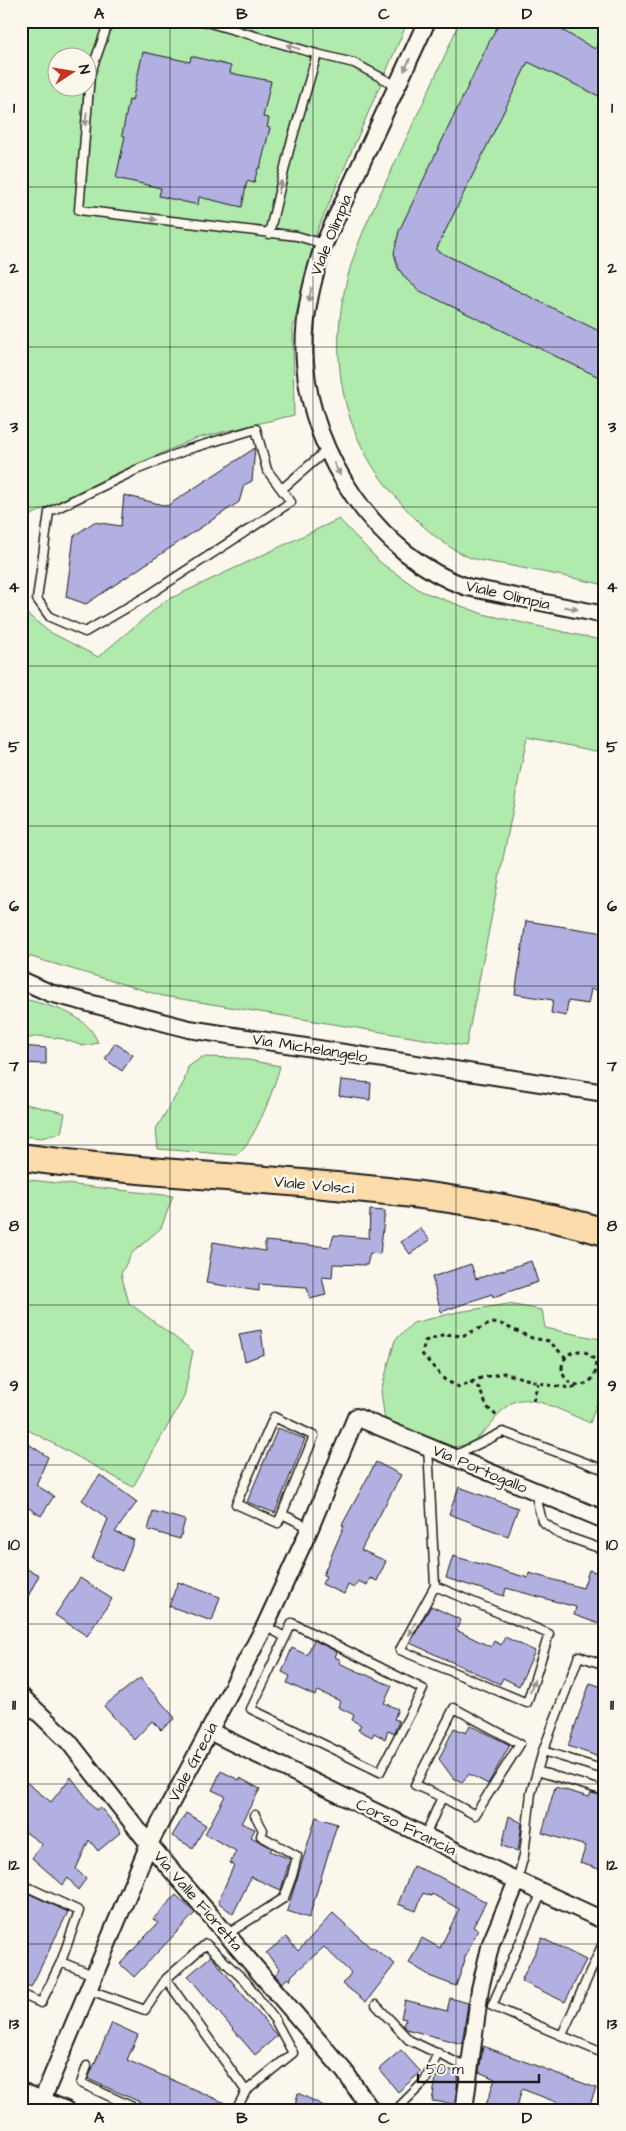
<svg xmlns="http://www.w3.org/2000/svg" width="626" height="2131" viewBox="0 0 626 2131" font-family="'Architects Daughter',sans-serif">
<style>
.green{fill:#b1eaad;stroke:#668364;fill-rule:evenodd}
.building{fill:#b1b0e1;stroke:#1c1c1c}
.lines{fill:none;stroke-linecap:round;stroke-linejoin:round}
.service-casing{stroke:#1c1c1c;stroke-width:11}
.minor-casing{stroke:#1c1c1c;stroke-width:20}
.primary-casing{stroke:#1c1c1c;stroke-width:30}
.path{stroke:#1c1c1c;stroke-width:3;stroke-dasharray:4 4;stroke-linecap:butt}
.service{stroke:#fbf7ec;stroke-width:8}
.minor{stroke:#fbf7ec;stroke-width:16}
.primary{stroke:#fddcac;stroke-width:26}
.oneway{fill:#97948e}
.grid{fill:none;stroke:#1c1c1c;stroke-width:1;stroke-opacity:0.55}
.labels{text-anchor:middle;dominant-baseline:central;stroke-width:5;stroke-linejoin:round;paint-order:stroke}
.street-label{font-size:16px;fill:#1c1c1c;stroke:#fbf7ec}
.neatline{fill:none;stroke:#1c1c1c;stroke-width:2}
.grid-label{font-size:16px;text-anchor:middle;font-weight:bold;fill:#1c1c1c}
</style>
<rect width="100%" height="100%" fill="#fbf7ec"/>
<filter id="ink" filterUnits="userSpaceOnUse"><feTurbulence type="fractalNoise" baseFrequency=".02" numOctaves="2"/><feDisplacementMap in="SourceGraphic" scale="10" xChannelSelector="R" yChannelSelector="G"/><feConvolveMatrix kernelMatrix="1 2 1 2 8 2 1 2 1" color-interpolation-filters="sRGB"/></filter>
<g filter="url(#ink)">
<path class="green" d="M21 21H408L317 231 293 328 294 415 194 439 115 474 21 520ZM58 58H88V88H58Z
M460 21H605V585C574 578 543 572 512 566 499 563 484 562 471 558 437 544 408 513 386 485 331 415 327 325 358 245 368 218 381 192 394 165 416 117 439 70 460 21Z
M339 519 381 563 421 591 483 614 605 641V753L527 737 466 1046 163 996 21 954V609L48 631 98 657 165 601Z
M21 998C49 1006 87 1012 98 1043L83 1046 63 1039 40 1036 24 1039 21 1042Z
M202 1057 237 1058 280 1066C274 1089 255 1142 236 1155L158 1149 156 1129 184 1082 188 1067Z
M21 1103 65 1113 61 1133 41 1138 21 1136Z
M21 1179 173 1196 161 1228 131 1254 121 1274 129 1303 193 1351 184 1397 133 1487 21 1426Z
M508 1304 542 1310 545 1328 605 1340V1380L590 1423C573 1416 538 1397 520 1400 496 1403 488 1446 453 1447 444 1448 397 1426 385 1421L381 1391 395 1340 413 1323 458 1312Z"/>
<path class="building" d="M506 21H546L595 49 605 28V99L528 62 436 250 605 334V380L420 291 406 279 398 268 394 253 399 231 489 42 496 29Z
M143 52 190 62 191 56 231 66 230 73 271 81 263 117 269 118 267 127 270 128 260 168H258L254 183 247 181 242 207 199 197 198 205 159 196 161 188 116 178 125 136 122 135 129 100 132 101Z
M255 448 252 481 244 485 239 502 86 604 66 597 74 536 94 522 121 526 124 495 167 506Z
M526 921 605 933V991L591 989 588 1004 568 1001 566 1016 551 1013 553 1000 515 994Z
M115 1043 133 1055 122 1071 105 1059Z
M21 1046 46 1048V1064L21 1063Z
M341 1080 371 1083 370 1100 339 1096Z
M370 1210 385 1211 380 1254 370 1253 367 1265 333 1264 332 1278 322 1277 326 1295 310 1299 307 1287 259 1284V1291L206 1283 213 1242 265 1251V1241L330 1247 334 1235 369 1238Z
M420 1228 430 1240 410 1254 401 1242Z
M531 1261 538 1282 493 1297 492 1294 441 1312 432 1277 471 1264 476 1279Z
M261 1330 264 1354 245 1361 239 1334Z
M278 1428 305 1439 275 1513 247 1502Z
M21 1439 48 1457 36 1485 54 1496 41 1516 21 1503Z
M376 1462 401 1475 361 1550 386 1561 377 1581 370 1578 367 1585 358 1581 354 1588 348 1585 344 1594 322 1584 326 1576 323 1575 344 1526 342 1525Z
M100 1475 137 1502 115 1532 134 1540 122 1571 92 1559 108 1519 82 1500Z
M459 1487 518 1508 508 1536 449 1514Z
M153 1511 185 1520 180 1539 148 1530Z
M453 1556 528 1578 529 1573 583 1588 589 1570 605 1575V1626L574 1615 576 1607 506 1588 504 1596 446 1578Z
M21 1566 39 1575 21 1610Z
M80 1578 112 1599 87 1636 55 1615Z
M178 1582 220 1597 212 1621 169 1606Z
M431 1606 461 1620 456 1630 491 1647 494 1641 501 1645 505 1637 535 1651 519 1686 503 1678 500 1684 410 1643Z
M314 1640 337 1652 335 1657 341 1660 339 1663 392 1686 384 1703 398 1709 394 1719 399 1721 394 1733 388 1731 385 1739 374 1733 372 1737 358 1730 361 1725 352 1720 354 1715 338 1707 340 1701 318 1691 315 1696 287 1683 290 1676 282 1672 292 1648 307 1655Z
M140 1678 175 1718 161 1730 152 1721 134 1740 104 1706Z
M590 1683 605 1688V1759L568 1746Z
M470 1725 510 1745 488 1784 469 1774 462 1782 453 1778 439 1759 454 1728 466 1733Z
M221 1771 239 1780 240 1778 260 1789 241 1823 255 1829 251 1837 272 1848 270 1851 290 1859 281 1890 251 1877 233 1914 218 1902 234 1865 230 1863 236 1851 205 1834 225 1796 212 1790Z
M71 1777 96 1810 100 1807 121 1832 98 1851 89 1840 76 1869 86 1879 78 1890 68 1878 63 1885 32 1858 42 1844 21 1829V1778L51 1802Z
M555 1787 589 1797 591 1793 605 1796V1861L602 1870 580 1863 586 1846 542 1833Z
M186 1813 206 1825 193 1848 172 1836Z
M509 1816 522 1823 518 1851 502 1846Z
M316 1817 337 1824 309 1918 287 1911Z
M413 1866 438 1876 486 1902 473 1927 478 1930 464 1959 465 1960 456 1986 429 1976V1975L409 1963 422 1938 440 1948 459 1909 432 1894 431 1896 423 1893 416 1911 398 1904Z
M21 1890 68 1912 31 1987 21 1982Z
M176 1895 195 1913 134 1977 120 1964 158 1923 153 1919Z
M333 1913 371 1948 372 1947 395 1964 366 2002 343 1984 351 1973 324 1947 292 1975 290 1981 288 1978 282 1983 275 1975 280 1969 266 1953 286 1937 298 1951Z
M542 1938 586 1960 565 2002 521 1981Z
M211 1956 277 2036 255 2055 188 1976Z
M450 1998 468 2003 462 2044 406 2029 403 2025 406 2019 401 2018 405 2000 447 2011Z
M112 2023 138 2035 127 2060 232 2106 230 2110H158L88 2079Z
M483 2046 596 2088 589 2107 571 2102 569 2107 522 2089 516 2110H497L486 2105 495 2079 479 2072Z
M401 2050 421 2072 398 2092 379 2069Z
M438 2067 459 2072 455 2104 432 2101Z
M298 2093 332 2110H294Z"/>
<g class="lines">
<defs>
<path id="service" d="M109 21 90 75 79 210 297 236 324 244
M203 21 317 54 289 150 269 234
M317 54 354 63 397 86
M256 429 267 470 291 502 147 596 85 632 50 617 37 599 49 512 136 470 189 449Z
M282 489 327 450
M428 1446 435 1586 400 1650 527 1703 549 1634 435 1586
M454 1456 503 1432 605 1470
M535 1492 542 1521 559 1534 605 1550
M282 1514 314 1436 274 1417 236 1504 278 1523 282 1514 310 1528
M292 1623 423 1689 380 1772 251 1709Z
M265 1626 285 1637
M543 1751 605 1770
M537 1771 605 1791
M425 1836 442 1797 415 1785 454 1708 520 1744 475 1815 442 1797
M517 1881 524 1855 531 1793 543 1751 579 1656 605 1665
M21 1884 79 1911 61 1962
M542 1892 492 2006 605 2054
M226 1935 284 1898 292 1876 297 1856 261 1836 263 1830 255 1815
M87 1989 145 2010 166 1979 246 2091 293 2053 275 2020 246 1982 206 1944 166 1979
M21 1994 41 2003 61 1962 93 1975
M376 2005 409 2040 468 2068
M562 2035 605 1939
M87 2066 81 2083 139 2110
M236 2110 246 2091
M396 2110 425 2081 438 2053"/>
<path id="minor" d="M427 21 324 244C311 283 302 321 305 363 311 454 378 557 467 587L605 615
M21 980 50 993 189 1029 605 1093
M21 1696 69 1742 149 1844 345 2072 371 2110
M209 1731 505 1875 605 1921
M21 2091 66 2110
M38 2110 149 1844 265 1626 310 1528 356 1417 605 1520
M464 2110 480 1989 491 1943 517 1881"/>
<path id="primary" d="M21 1157C214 1184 418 1177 605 1232"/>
</defs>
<use href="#service" class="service-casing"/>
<use href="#minor" class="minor-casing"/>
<use href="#primary" class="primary-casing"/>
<path class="path" d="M562 1368a17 17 0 1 1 34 0a17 17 0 1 1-34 0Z
M566 1358 549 1341 532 1338 501 1324 492 1323 462 1336 445 1334 425 1341 422 1354 445 1380 459 1387 481 1378 504 1373 548 1385 572 1388 579 1385
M470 1382 479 1388 487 1407 498 1417
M533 1401 538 1383"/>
<use href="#service" class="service"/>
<use href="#minor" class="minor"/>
<use href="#primary" class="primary"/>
</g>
<defs><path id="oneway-solid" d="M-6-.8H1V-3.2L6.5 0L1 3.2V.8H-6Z" transform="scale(1.25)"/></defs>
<g class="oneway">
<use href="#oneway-solid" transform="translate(293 47) rotate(-163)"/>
<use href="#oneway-solid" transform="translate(407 65) rotate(115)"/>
<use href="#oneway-solid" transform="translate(86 119) rotate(95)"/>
<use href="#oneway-solid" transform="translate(280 187) rotate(-76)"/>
<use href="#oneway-solid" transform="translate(150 219) rotate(7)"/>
<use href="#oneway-solid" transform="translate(310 295) rotate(102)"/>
<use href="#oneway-solid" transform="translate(337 469) rotate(62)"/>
<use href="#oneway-solid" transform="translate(571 608) rotate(12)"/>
<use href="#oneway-solid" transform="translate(412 1629) rotate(118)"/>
<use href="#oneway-solid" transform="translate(532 1686) rotate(-72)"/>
</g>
</g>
<path class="grid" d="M170 21V2110M313 21V2110M456 21V2110M21 187H605M21 347H605M21 507H605M21 666H605M21 826H605M21 986H605M21 1145H605M21 1305H605M21 1465H605M21 1624H605M21 1784H605M21 1944H605"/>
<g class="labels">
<g class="street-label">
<text transform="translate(331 235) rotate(-68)">Viale Olimpia</text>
<text transform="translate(508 595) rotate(13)">Viale Olimpia</text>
<text transform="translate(310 1048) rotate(9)">Via Michelangelo</text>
<text transform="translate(314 1185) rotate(5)">Viale Volsci</text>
<text transform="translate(480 1469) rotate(23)">Via Portogallo</text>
<text transform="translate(193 1762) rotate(-62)">Viale Grecia</text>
<text transform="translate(406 1827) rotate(26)">Corso Francia</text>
<text transform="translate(198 1901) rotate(49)">Via Valle Fioretta</text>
</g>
</g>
<rect width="626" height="2131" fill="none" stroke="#fbf7ec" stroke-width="55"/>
<g transform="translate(72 72) rotate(78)"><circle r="24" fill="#fbf7ec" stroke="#a29f99"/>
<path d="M0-4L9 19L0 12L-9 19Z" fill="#c8321e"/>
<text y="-8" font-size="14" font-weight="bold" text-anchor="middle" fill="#1c1c1c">N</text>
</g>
<path d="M418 2074v8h121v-8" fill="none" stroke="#1c1c1c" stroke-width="2.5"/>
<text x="426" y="2074" font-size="15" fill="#1c1c1c" stroke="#fbf7ec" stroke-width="4" paint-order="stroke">50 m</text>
<rect x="28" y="28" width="570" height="2076" class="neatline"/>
<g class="grid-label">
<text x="99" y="19">A</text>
<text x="242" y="19">B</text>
<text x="384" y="19">C</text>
<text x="527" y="19">D</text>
<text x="14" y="113">1</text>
<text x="612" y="113">1</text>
<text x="14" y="273">2</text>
<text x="612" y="273">2</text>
<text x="14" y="432">3</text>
<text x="612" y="432">3</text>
<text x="14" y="592">4</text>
<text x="612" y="592">4</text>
<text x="14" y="752">5</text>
<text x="612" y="752">5</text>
<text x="14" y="911">6</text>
<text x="612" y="911">6</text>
<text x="14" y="1071">7</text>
<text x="612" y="1071">7</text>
<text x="14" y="1231">8</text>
<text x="612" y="1231">8</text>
<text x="14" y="1391">9</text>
<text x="612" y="1391">9</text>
<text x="14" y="1550">10</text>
<text x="612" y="1550">10</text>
<text x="14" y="1710">11</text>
<text x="612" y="1710">11</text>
<text x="14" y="1870">12</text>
<text x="612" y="1870">12</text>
<text x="14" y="2029">13</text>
<text x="612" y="2029">13</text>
<text x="99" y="2123">A</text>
<text x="242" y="2123">B</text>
<text x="384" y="2123">C</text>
<text x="527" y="2123">D</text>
</g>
</svg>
